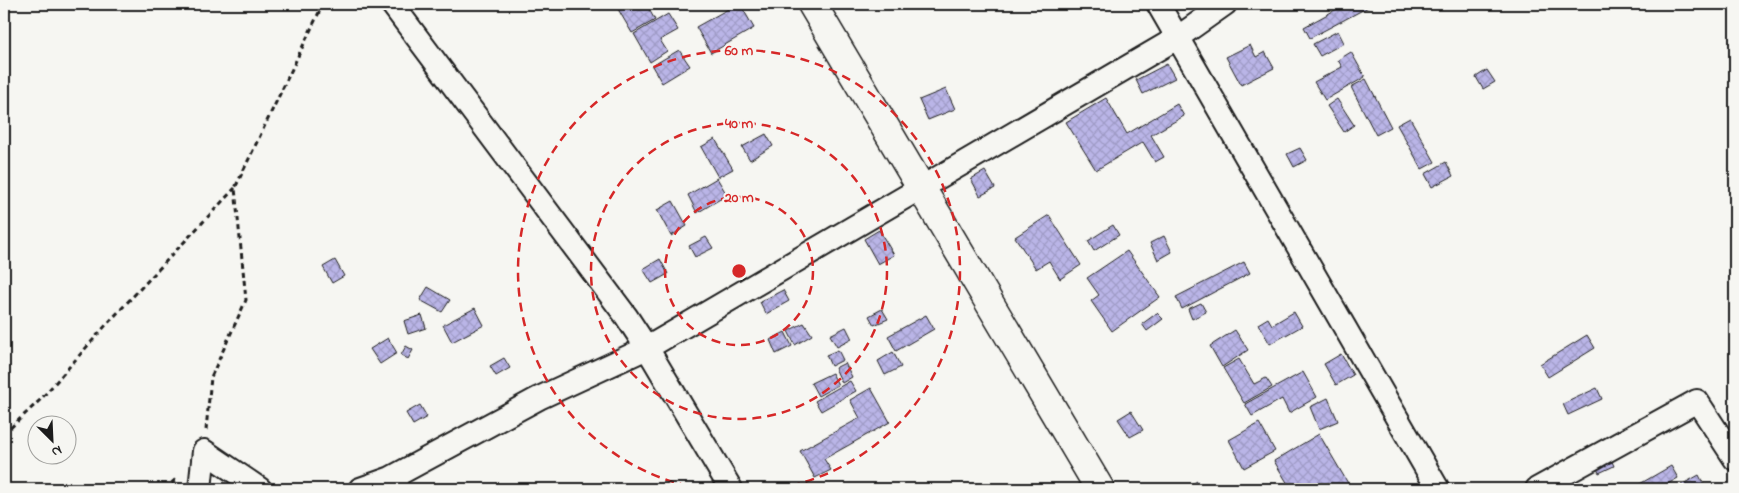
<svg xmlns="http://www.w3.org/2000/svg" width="1739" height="493" viewBox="0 0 1739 493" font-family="'Indie Flower',sans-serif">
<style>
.building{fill:url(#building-cross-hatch);stroke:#1c1c1c}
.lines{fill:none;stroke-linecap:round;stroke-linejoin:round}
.minor-casing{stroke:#1c1c1c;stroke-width:26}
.tertiary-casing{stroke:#1c1c1c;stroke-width:31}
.path{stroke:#1c1c1c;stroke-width:3;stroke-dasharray:5 4;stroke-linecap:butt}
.minor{stroke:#f6f6f2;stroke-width:22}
.tertiary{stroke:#f6f6f2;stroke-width:28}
.ring{fill:none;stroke:#d62828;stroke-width:2.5;stroke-dasharray:9 6}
.centre{fill:#d62828;stroke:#f6f6f2;stroke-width:2.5}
.ring-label{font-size:15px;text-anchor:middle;font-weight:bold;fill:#d62828;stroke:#f6f6f2;stroke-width:4;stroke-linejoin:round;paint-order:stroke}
</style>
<defs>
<pattern id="building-cross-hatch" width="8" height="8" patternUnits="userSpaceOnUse" patternTransform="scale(1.25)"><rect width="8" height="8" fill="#bab5e7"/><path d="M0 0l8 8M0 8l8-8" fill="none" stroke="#9f9bc6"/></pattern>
</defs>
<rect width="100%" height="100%" fill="#f6f6f2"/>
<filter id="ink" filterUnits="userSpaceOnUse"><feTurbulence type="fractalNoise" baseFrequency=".02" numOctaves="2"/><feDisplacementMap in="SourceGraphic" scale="10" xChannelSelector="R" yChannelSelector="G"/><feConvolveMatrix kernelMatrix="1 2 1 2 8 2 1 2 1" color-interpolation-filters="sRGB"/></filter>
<g filter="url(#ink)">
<path class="building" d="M615 4H646L655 20 632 33Z
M737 4H740L754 28 711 53 696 27Z
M1346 4H1374L1310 38 1304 27Z
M668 14 678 30 660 40 667 51 650 62 634 34Z
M1338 31 1344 43 1320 56 1313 44Z
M1250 45 1256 57 1265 52 1274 68 1241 85 1226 57Z
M679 50 690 66 662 83 652 66Z
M1351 52 1365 77 1325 100 1314 82 1342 67 1338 60Z
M1167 64 1175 78 1143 94 1136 80Z
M1487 70 1495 82 1483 89 1476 77Z
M1366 79 1391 127 1376 135 1351 87Z
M946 89 955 109 928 120 919 100Z
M1106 98 1127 134 1177 104 1184 116 1151 135 1164 157 1155 162 1143 142 1096 170 1066 122Z
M1337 99 1354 125 1344 132 1327 106Z
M1410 118 1435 162 1422 169 1397 125Z
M766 134 773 146 750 160 742 147Z
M715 139 733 169 718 177 701 147Z
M1300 148 1307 160 1294 167 1287 154Z
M1446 162 1453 176 1432 187 1425 174Z
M985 171 995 188 980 196 971 179Z
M717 178 727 195 697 213 688 195Z
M673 201 687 226 671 236 657 210Z
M1049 215 1081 265 1060 279 1049 261 1036 269 1015 237Z
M1113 225 1119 235 1094 251 1088 241Z
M879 230 894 255 878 264 864 239Z
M1164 236 1172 252 1158 260 1150 243Z
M706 237 713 248 695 257 689 246Z
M1127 251 1160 297 1112 331 1091 301 1099 295 1087 278Z
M660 259 668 274 652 283 643 269Z
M335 260 344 276 332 283 323 267Z
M1244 262 1250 273 1182 309 1176 297Z
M428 287 450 300 442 312 420 300Z
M783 290 789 301 766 314 760 302Z
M1201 303 1206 312 1192 319 1188 309Z
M475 308 484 325 452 342 443 325Z
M882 309 888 319 874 325 869 316Z
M1294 312 1302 326 1270 344 1258 324 1268 318 1272 325Z
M1157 313 1163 319 1147 331 1142 324Z
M422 315 426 328 408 334 404 321Z
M926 315 934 329 896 351 888 336Z
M804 323 812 335 795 345 788 331Z
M846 327 852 339 837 347 830 335Z
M1235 330 1248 350 1222 367 1210 346Z
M785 332 792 346 776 354 770 340Z
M1587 335 1595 348 1548 377 1540 364Z
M388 338 397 353 380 364 370 349Z
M406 346 413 350 408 359 401 355Z
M838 350 843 360 831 366 826 355Z
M893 352 901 367 885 375 878 361Z
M1341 354 1353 375 1336 385 1324 364Z
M504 358 510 368 496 376 490 366Z
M1239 359 1254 384 1266 378 1272 387 1244 403 1223 368Z
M845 363 852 377 842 383 835 368Z
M1303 372 1317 397 1289 413 1282 399 1252 416 1245 404Z
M832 373 838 385 818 396 811 383Z
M850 381 856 391 821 411 815 401Z
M871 388 890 422 824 459 831 470 815 478 800 451 860 418 850 400Z
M1597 388 1602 399 1568 415 1563 404Z
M1328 398 1338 421 1319 429 1310 407Z
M420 405 427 417 413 425 406 413Z
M1131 411 1143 430 1130 437 1118 419Z
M1259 423 1275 451 1244 468 1229 440Z
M1319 434 1349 485 1342 489H1291L1274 461Z
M1610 457 1614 466 1599 473 1595 464Z
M1671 466 1678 478 1659 489H1631Z
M1699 475 1705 487 1700 489H1683L1681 485Z
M1197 481 1202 489H1185Z"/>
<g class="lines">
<defs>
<path id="minor" d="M392 4 626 316 647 348 731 489
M1158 4 1438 489
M391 478 539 398 647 348 1177 38 1225 4
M200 489 204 451 260 489
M360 489 391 478 398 489
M1537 489 1697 401 1735 459"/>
<path id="tertiary" d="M812 4 1100 489"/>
</defs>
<use href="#minor" class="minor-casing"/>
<use href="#tertiary" class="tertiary-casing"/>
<path class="path" d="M206 430 211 377 246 300 235 188 323 4
M4 434 40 400 107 324 235 188
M165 489 178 477"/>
<use href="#minor" class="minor"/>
<use href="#tertiary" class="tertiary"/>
</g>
</g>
<g class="ring">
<circle cx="739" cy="271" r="74"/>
<circle cx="739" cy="271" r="148"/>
<path d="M703 489A221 221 0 1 1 775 489"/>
</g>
<circle cx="739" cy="271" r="8" class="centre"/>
<g class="ring-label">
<text x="739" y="55">60 m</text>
<text x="739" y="128">40 m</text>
<text x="739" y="202">20 m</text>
</g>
<rect width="1739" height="493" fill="none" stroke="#f6f6f2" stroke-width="20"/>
<rect x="10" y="10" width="1719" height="473" fill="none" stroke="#1c1c1c" stroke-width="2" filter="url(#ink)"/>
<g transform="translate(52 440) rotate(156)"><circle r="24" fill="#f6f6f2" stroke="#9f9f9c"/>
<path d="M0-4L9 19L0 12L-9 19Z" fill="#1c1c1c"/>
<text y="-8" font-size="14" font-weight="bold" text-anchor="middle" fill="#1c1c1c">N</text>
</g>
</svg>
